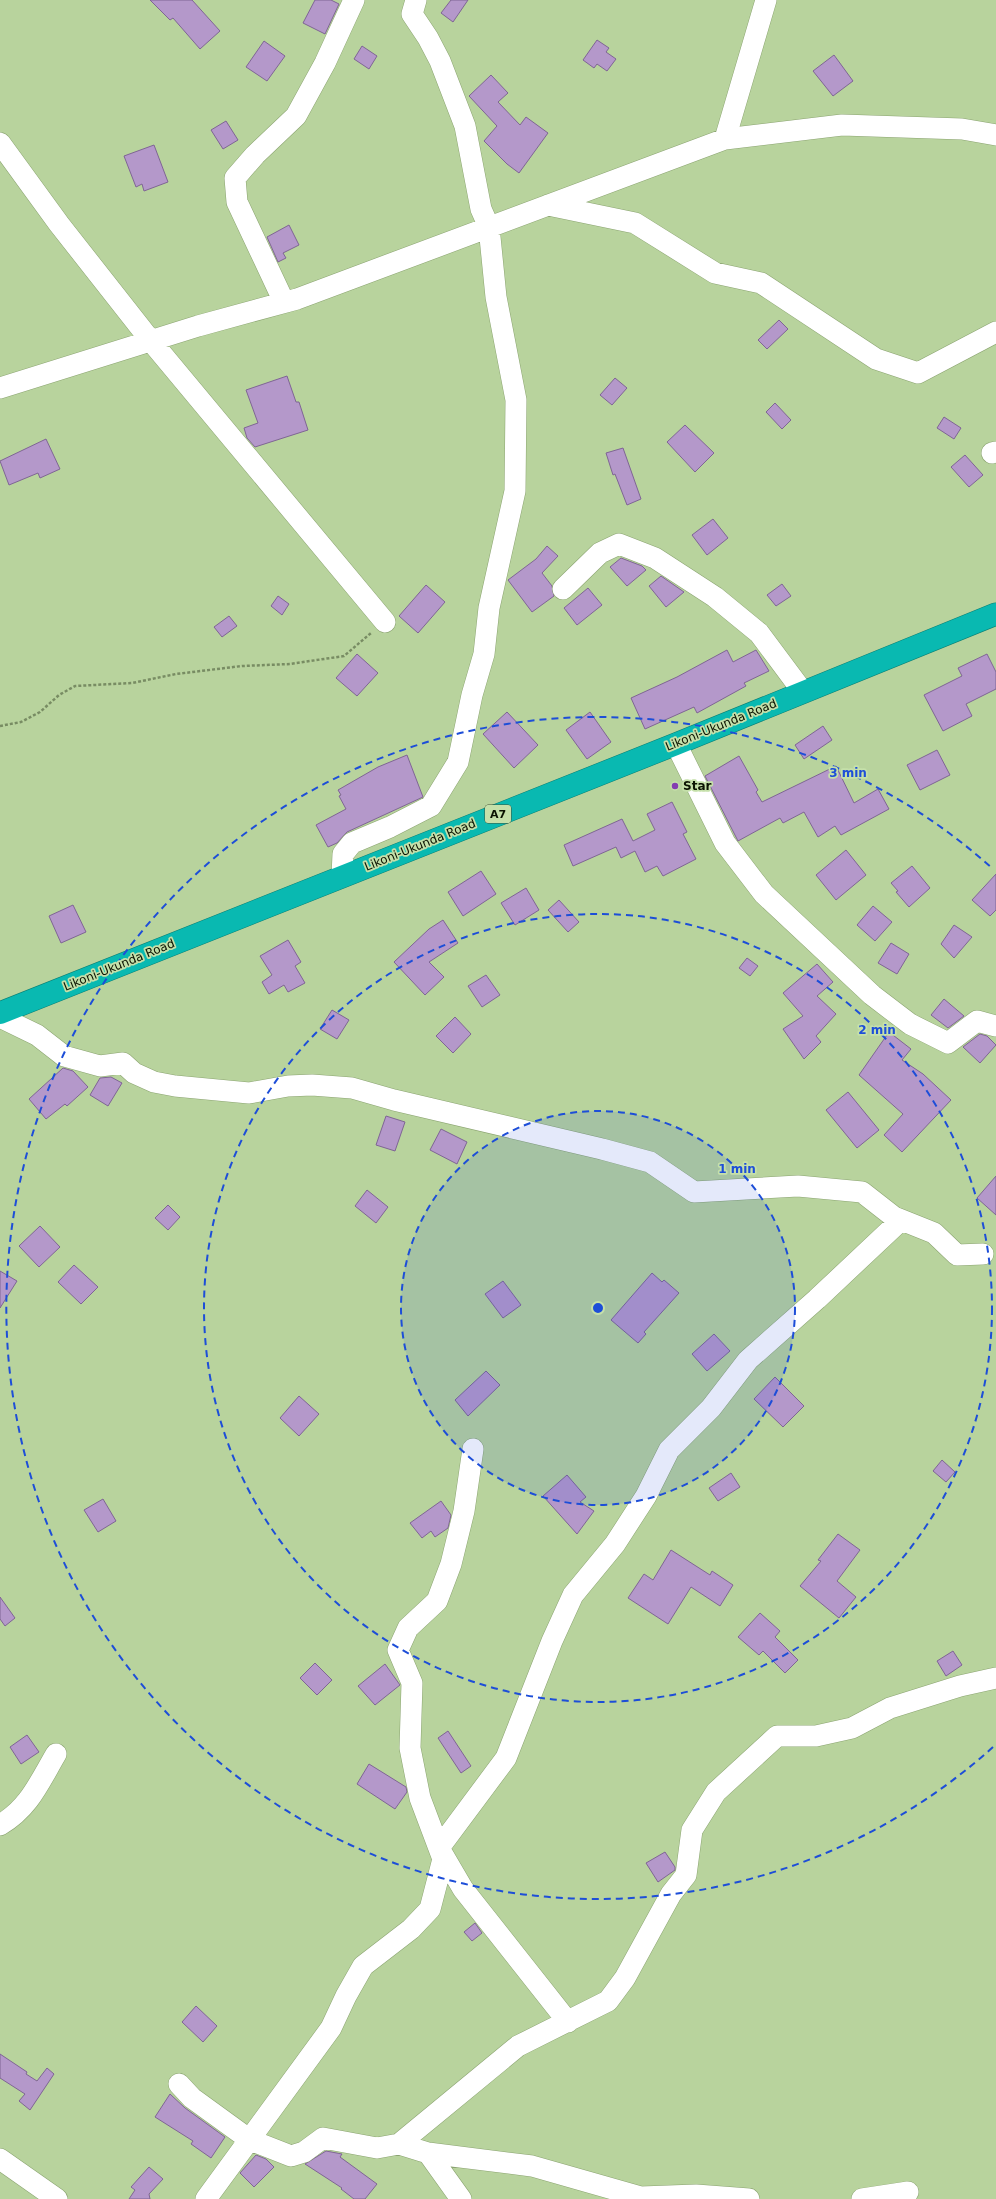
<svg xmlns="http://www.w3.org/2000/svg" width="996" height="2199" viewBox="0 0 996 2199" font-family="'DejaVu Sans',sans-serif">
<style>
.building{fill:#b498ca;stroke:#7f6594}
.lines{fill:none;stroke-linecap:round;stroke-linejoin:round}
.minor-casing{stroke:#8ba471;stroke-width:22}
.highway-casing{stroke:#0a7f74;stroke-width:23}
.path{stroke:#788c63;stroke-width:2.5;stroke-dasharray:3 2;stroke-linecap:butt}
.minor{stroke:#fff;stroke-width:21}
.highway{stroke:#09b9b1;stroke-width:22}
.ring{fill:none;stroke:#1d4ed8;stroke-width:2;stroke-dasharray:7 5}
.poi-dot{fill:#843db1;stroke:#c5e0aa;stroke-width:1.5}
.labels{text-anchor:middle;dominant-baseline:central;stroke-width:3.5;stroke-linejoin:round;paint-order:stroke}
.shield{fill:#c5e0aa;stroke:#435034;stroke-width:1}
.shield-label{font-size:11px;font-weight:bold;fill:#0b1302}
.street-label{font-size:12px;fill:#0b1302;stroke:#c5e0aa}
.poi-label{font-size:12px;font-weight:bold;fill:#0b1302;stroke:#c5e0aa;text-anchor:start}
.centre{fill:#1d4ed8;stroke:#c5e0aa;stroke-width:2}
.ring-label{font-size:12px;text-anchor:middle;font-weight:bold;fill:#1d4ed8;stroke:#c5e0aa;stroke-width:3.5;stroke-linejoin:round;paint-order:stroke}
</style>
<rect width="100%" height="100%" fill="#b8d39d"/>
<path class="building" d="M150 0H192L220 31 200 49 173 18 170 20Z
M315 0H331L339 4 325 34 303 23Z
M451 0H468L453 22 441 13Z
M597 40 609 48 606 52 616 59 607 71 597 64 594 68 583 60Z
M264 41 285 56 267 81 246 67Z
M362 46 377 56 369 69 354 59Z
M834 55 853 81 833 96 813 71Z
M491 75 508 93 498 102 520 125 526 117 548 133 519 173 507 164 484 141 497 126 469 96Z
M226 121 238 140 223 149 211 130Z
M154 145 168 182 144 191 142 184 136 187 124 156Z
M289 225 299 245 283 253 286 258 278 262 267 237Z
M779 320 788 329 767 349 758 340Z
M287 376 296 402H299L308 430 255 447 247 438 244 428 258 423 246 390Z
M615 378 627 388 612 405 600 395Z
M775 403 791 420 782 429 766 412Z
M944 417 961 428 954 439 937 428Z
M685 425 714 453 695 472 667 442Z
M46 439 60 469 40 478 38 473 9 485 0 461Z
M623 448 641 499 627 505 615 474 613 475 606 453Z
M965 455 983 475 969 487 951 467Z
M713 519 728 538 707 555 692 535Z
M547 546 558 556 542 573 552 586 554 596 532 612 508 580 536 559Z
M621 558 642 566 646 570 627 586 610 567Z
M661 576 684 592 666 607 649 586Z
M782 584 791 596 776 606 767 595Z
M426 585 445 602 418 633 399 616Z
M588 588 602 605 577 625 564 608Z
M278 596 289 604 282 615 271 606Z
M229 616 237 626 222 637 214 627Z
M727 650 733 662 756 650 769 671 744 683 746 686 697 713 694 707 645 729 631 698 677 677Z
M357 654 378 673 357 696 336 678Z
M987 654 996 672V689L966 704 972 716 943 731 924 695 962 676 958 668Z
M507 712 538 745 514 768 483 734Z
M590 712 611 742 587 759 566 730Z
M823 726 832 740 804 759 795 745Z
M937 750 950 775 920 790 907 765Z
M407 755 423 797 347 832 337 843 328 847 316 825 346 809 339 796 341 795 338 790 378 767Z
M739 756 758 790 756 792 762 802 836 766 854 803 878 789 889 809 841 835 835 826 818 837 804 812 783 823 780 818 738 841 705 776Z
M672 802 687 832 683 834 696 859 663 876 657 866 645 872 635 851 621 858 616 847 573 866 564 845 622 819 633 841 655 830 647 814Z
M846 850 866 875 836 900 816 875Z
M912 866 930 888 909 907 896 892 898 891 891 883Z
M481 871 496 894 463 916 448 892Z
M996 874V910L990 916 972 900Z
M526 888 539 910 515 925 501 903Z
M559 900 579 922 568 932 548 910Z
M73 905 86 932 61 943 49 916Z
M873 906 892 922 875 941 857 925Z
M443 920 458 943 429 962 444 977 425 995 394 962 429 929Z
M954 925 972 937 954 958 941 944Z
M288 940 301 962 295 966 305 983 288 992 284 985 269 994 262 982 272 975 260 956Z
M891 943 909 954 897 974 878 963Z
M747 958 758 966 750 976 739 968Z
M817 964 833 982 817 996 836 1014 816 1036 821 1042 804 1059 783 1029 803 1016 783 993Z
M486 975 500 995 482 1007 468 986Z
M944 999 964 1016 948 1028 931 1015Z
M332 1010 349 1020 337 1039 320 1029Z
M455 1017 471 1034 453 1053 436 1036Z
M889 1032 911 1049 902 1060 923 1074 951 1100 902 1152 884 1135 903 1114 859 1075Z
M980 1034 987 1036 996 1045 980 1063 963 1047Z
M63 1068 73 1071 88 1087 67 1106 65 1104 46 1119 29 1099Z
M111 1077 122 1083 108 1106 90 1095 100 1078Z
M848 1092 879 1130 857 1148 826 1110Z
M386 1116 405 1122 395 1151 376 1145Z
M441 1129 467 1142 457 1164 430 1150Z
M996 1176V1215L977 1198Z
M367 1190 388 1207 376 1223 355 1206Z
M168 1205 180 1217 168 1230 155 1218Z
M40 1226 60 1247 39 1267 19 1246Z
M74 1265 98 1287 81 1304 58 1282Z
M0 1271 17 1281 0 1308Z
M652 1273 662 1282 664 1280 679 1293 644 1332 646 1334 638 1343 611 1320Z
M503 1281 521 1305 503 1318 485 1294Z
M714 1334 730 1351 707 1371 692 1354Z
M486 1371 500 1385 468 1416 455 1400Z
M775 1377 804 1406 783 1427 754 1399Z
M299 1396 319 1414 299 1436 280 1418Z
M942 1460 955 1472 946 1482 933 1471Z
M731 1473 740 1487 718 1501 709 1488Z
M567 1475 586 1497 580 1502 594 1511 577 1534 543 1496Z
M103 1499 116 1521 98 1532 84 1510Z
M441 1501 451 1515 448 1528 435 1537 431 1531 422 1538 410 1523Z
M838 1534 860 1550 837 1581 856 1597 839 1618 800 1586 821 1561 818 1560Z
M671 1550 710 1575 712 1571 733 1585 720 1606 691 1587 668 1624 628 1598 644 1574 653 1580Z
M0 1597 15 1618 5 1626 0 1619Z
M760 1613 780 1631 775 1637 798 1660 785 1673 763 1651 759 1655 738 1637Z
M953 1651 962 1665 946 1676 937 1661Z
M315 1663 332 1680 317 1695 300 1678Z
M385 1664 400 1685 375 1705 358 1686Z
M448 1731 471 1766 461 1773 438 1738Z
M27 1735 39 1752 21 1764 10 1747Z
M369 1764 406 1787 407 1792 395 1809 357 1784Z
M665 1852 675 1867V1870L658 1882 646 1863Z
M475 1923 482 1933 472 1941 464 1932Z
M196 2006 217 2026 203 2042 182 2022Z
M0 2054 27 2072 26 2074 37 2081 47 2068 54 2074 30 2110 19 2101 25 2094 0 2078Z
M170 2094 185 2108 225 2137 211 2158 191 2144 193 2141 155 2117Z
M326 2151 342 2154 340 2157 377 2184 365 2199H354L341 2189 342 2188 305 2164Z
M256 2155 266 2159 274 2167 254 2187 240 2173Z
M149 2167 163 2179 149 2194 150 2199H129L135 2190 131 2187Z"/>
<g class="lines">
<defs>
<path id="minor" d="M725 139 766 0
M0 143 59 224 151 341 385 622
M548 205 635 223 715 273 761 283 876 359 918 373 996 332
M284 302 237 202 235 178 255 155 296 116 325 63 354 0
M0 388 198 326 297 299 725 139 842 125 962 129 996 135
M992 453 996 452
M563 589 600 553 619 544 655 558 715 597 759 633 803 692
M676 744 725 843 764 894 872 995 910 1024 948 1043 977 1021 996 1026
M342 876 343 854 352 843 390 827 431 806 458 762 472 695 484 654 489 608 515 491 516 400 496 297 489 227 481 209 465 126 440 61 428 38 412 14 416 0
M0 1017 37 1035 64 1056 100 1066 123 1063 134 1073 154 1082 175 1086 249 1093 288 1086 312 1085 352 1088 394 1100 602 1149 650 1162 694 1192 798 1186 862 1192 894 1217 934 1233 957 1255 983 1254
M0 1825C29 1808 39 1783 56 1754
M568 2022 463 1889 439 1848 506 1758 552 1641 573 1595 615 1544 646 1496 669 1450 711 1408 748 1360 817 1299 901 1220
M179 2084 192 2098 250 2140 291 2156 304 2152 323 2138 377 2148 399 2144 518 2046 608 2001 625 1978 671 1894 686 1875 692 1830 716 1792 777 1736H816L852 1728 890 1708 960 1686 996 1678
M399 2144 428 2153 532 2166 641 2197 696 2195 749 2199
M428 2153 461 2199
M0 2159 57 2199
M206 2199 331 2028 346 1996 363 1966 411 1929 430 1909 443 1859 420 1798 410 1748 412 1683 398 1650 408 1628 437 1601 451 1564 464 1511 473 1449
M862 2199 908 2192"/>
<path id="highway" d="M0 1013 676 744 996 614"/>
</defs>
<use href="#minor" class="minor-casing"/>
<use href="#highway" class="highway-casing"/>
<path class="path" d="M0 726 21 722 40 712 59 695 75 686 132 683 176 674 242 666 290 664 344 656 371 633"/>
<use href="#minor" class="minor"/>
<use href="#highway" class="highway"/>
</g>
<circle cx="598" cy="1308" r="197" fill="#1d4ed8" fill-opacity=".12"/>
<g class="ring">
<circle cx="598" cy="1308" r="197"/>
<circle cx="598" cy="1308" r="394"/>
<path d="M993 1747A591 591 0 1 1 993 869"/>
</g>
<circle class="poi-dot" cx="675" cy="786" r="4"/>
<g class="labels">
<rect class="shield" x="485" y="805" width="26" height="18" rx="3"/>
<g class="shield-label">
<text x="498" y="814">A7</text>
</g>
<g class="street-label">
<text transform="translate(721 725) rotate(-22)">Likoni-Ukunda Road</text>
<text transform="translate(420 845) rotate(-22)">Likoni-Ukunda Road</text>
<text transform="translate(119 965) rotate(-22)">Likoni-Ukunda Road</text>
</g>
<g class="poi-label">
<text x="683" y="786">Star</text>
</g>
</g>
<circle cx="598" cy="1308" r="6" class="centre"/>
<g class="ring-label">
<text x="848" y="777">3 min</text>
<text x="877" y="1034">2 min</text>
<text x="737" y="1173">1 min</text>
</g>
</svg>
